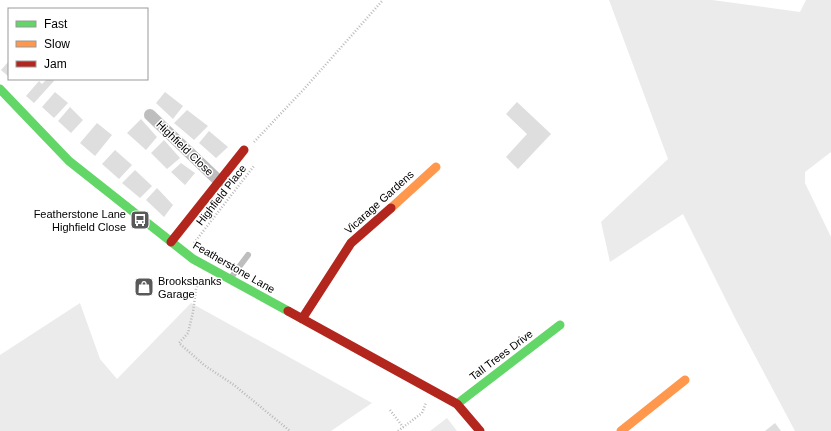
<svg xmlns="http://www.w3.org/2000/svg" width="831" height="431" viewBox="0 0 831 431" font-family="Helvetica,sans-serif">
<style>
.green{fill:#ebebeb}
.building{fill:#dedede}
.lines{fill:none;stroke-linecap:round;stroke-linejoin:round}
.path{stroke:#b9b9b9;stroke-width:2.5;stroke-dasharray:1 2;stroke-linecap:butt}
.lane{stroke:#bebebe;stroke-width:6}
.street{stroke:#bebebe;stroke-width:12}
.fast{stroke:#63d668;stroke-width:9}
.slow{stroke:#ff974d;stroke-width:9}
.jam{stroke:#b3261e;stroke-width:9}
.labels{text-anchor:middle;dominant-baseline:central;stroke-width:3;stroke-linejoin:round;paint-order:stroke}
.street-label{font-size:11px;fill:#000;stroke:#fff}
.poi-label{font-size:11px;fill:#000;stroke:#fff;text-anchor:end}
</style>
<rect width="100%" height="100%" fill="#fff"/>
<path class="green" d="M609 0H712L800 12 806 0H831V152L805 172V183L831 237V431H795L736 320 683 214 610 262 601 222 668 159Z
M80 303 100 359 117 379 191 303 372 403 331 431H0V355Z
M447 418 457 431H430Z"/>
<path class="building" d="M9 61V77L1 70Z
M47 79H52L54 81 34 103 26 96 39 81 42 84Z
M55 92 68 103 54 118 42 107Z
M165 92 183 106 173 119 156 103Z
M517 102 551 134 518 169 506 157 527 134 506 114Z
M70 107 83 120 71 133 58 121Z
M187 110 208 126 194 140 174 123Z
M141 119 157 137 146 150 127 133Z
M97 123 112 135 95 156 80 143Z
M209 131 228 147 216 158 199 143Z
M164 140 180 158 167 169 151 153Z
M115 150 132 165 119 179 102 164Z
M181 163 195 173 185 185 171 172Z
M135 170 152 186 140 198 122 183Z
M157 188 173 205 164 217 146 200Z
M775 423 781 431H765Z"/>
<g class="lines">
<path class="path" d="M254 142 304 89 383 0
M194 243 254 166
M201 278 196 289 193 312 188 333 179 343 204 365 234 385 290 431
M390 410 403 427
M398 431 422 413 426 403"/>
<path class="lane" d="M230 279 248 255"/>
<path class="street" d="M150 115 219 181"/>
<path class="fast" d="M0 89 69 161 193 259 288 311
M457 404 560 325"/>
<path class="slow" d="M391 208 436 167
M621 431 685 380"/>
<path class="jam" d="M171 242 244 150
M288 311 457 404 480 431
M302 319 351 243 391 208"/>
</g>
<defs>
<symbol id="bus-square" viewBox="-11 -11 22 22"><rect x="-9" y="-9" width="18" height="18" rx="4" fill="#595959" stroke="#fff"/><path d="M-5-6H5V4H4V6H2V4H-2V6H-4V4H-5ZM-3.5-4V0h7V-4ZM-3.5 1.2v1.5H-2V1.2ZM2 1.2v1.5H3.5V1.2Z" fill="#fff"/></symbol>
<symbol id="shop-square" viewBox="-11 -11 22 22"><rect x="-9" y="-9" width="18" height="18" rx="4" fill="#595959" stroke="#fff"/><path d="M-5-2.5h2.3a2.7 3.5 0 0 1 5.4 0H5L5.5 6h-11ZM-1.5-2.5h3a1.5 2.3 0 0 0-3 0Z" fill="#fff"/></symbol>
</defs>
<g fill-rule="evenodd">
<use href="#bus-square" x="129" y="209" width="22" height="22"/>
<use href="#shop-square" x="133" y="276" width="22" height="22"/>
</g>
<g class="labels">
<g class="street-label">
<text transform="translate(185 148) rotate(44)">Highfield Close</text>
<text transform="translate(221 195) rotate(-52)">Highfield Place</text>
<text transform="translate(379 202) rotate(-42)">Vicarage Gardens</text>
<text transform="translate(234 267) rotate(30)">Featherstone Lane</text>
<text transform="translate(501 355) rotate(-37)">Tall Trees Drive</text>
</g>
<g class="poi-label">
<text x="126" y="214">Featherstone Lane<tspan x="126" dy="13">Highfield Close</tspan></text>
<text x="158" y="281" text-anchor="start">Brooksbanks<tspan x="158" dy="13">Garage</tspan></text>
</g>
</g>
<rect x="8" y="8" width="140" height="72" fill="#ffffff" stroke="#999999"/>
<rect x="16" y="21" width="20" height="6" fill="#63d668" stroke="#999999"/>
<text x="44" y="28" font-size="12" fill="#000000">Fast</text>
<rect x="16" y="41" width="20" height="6" fill="#ff974d" stroke="#999999"/>
<text x="44" y="48" font-size="12" fill="#000000">Slow</text>
<rect x="16" y="61" width="20" height="6" fill="#b3261e" stroke="#999999"/>
<text x="44" y="68" font-size="12" fill="#000000">Jam</text>
</svg>
